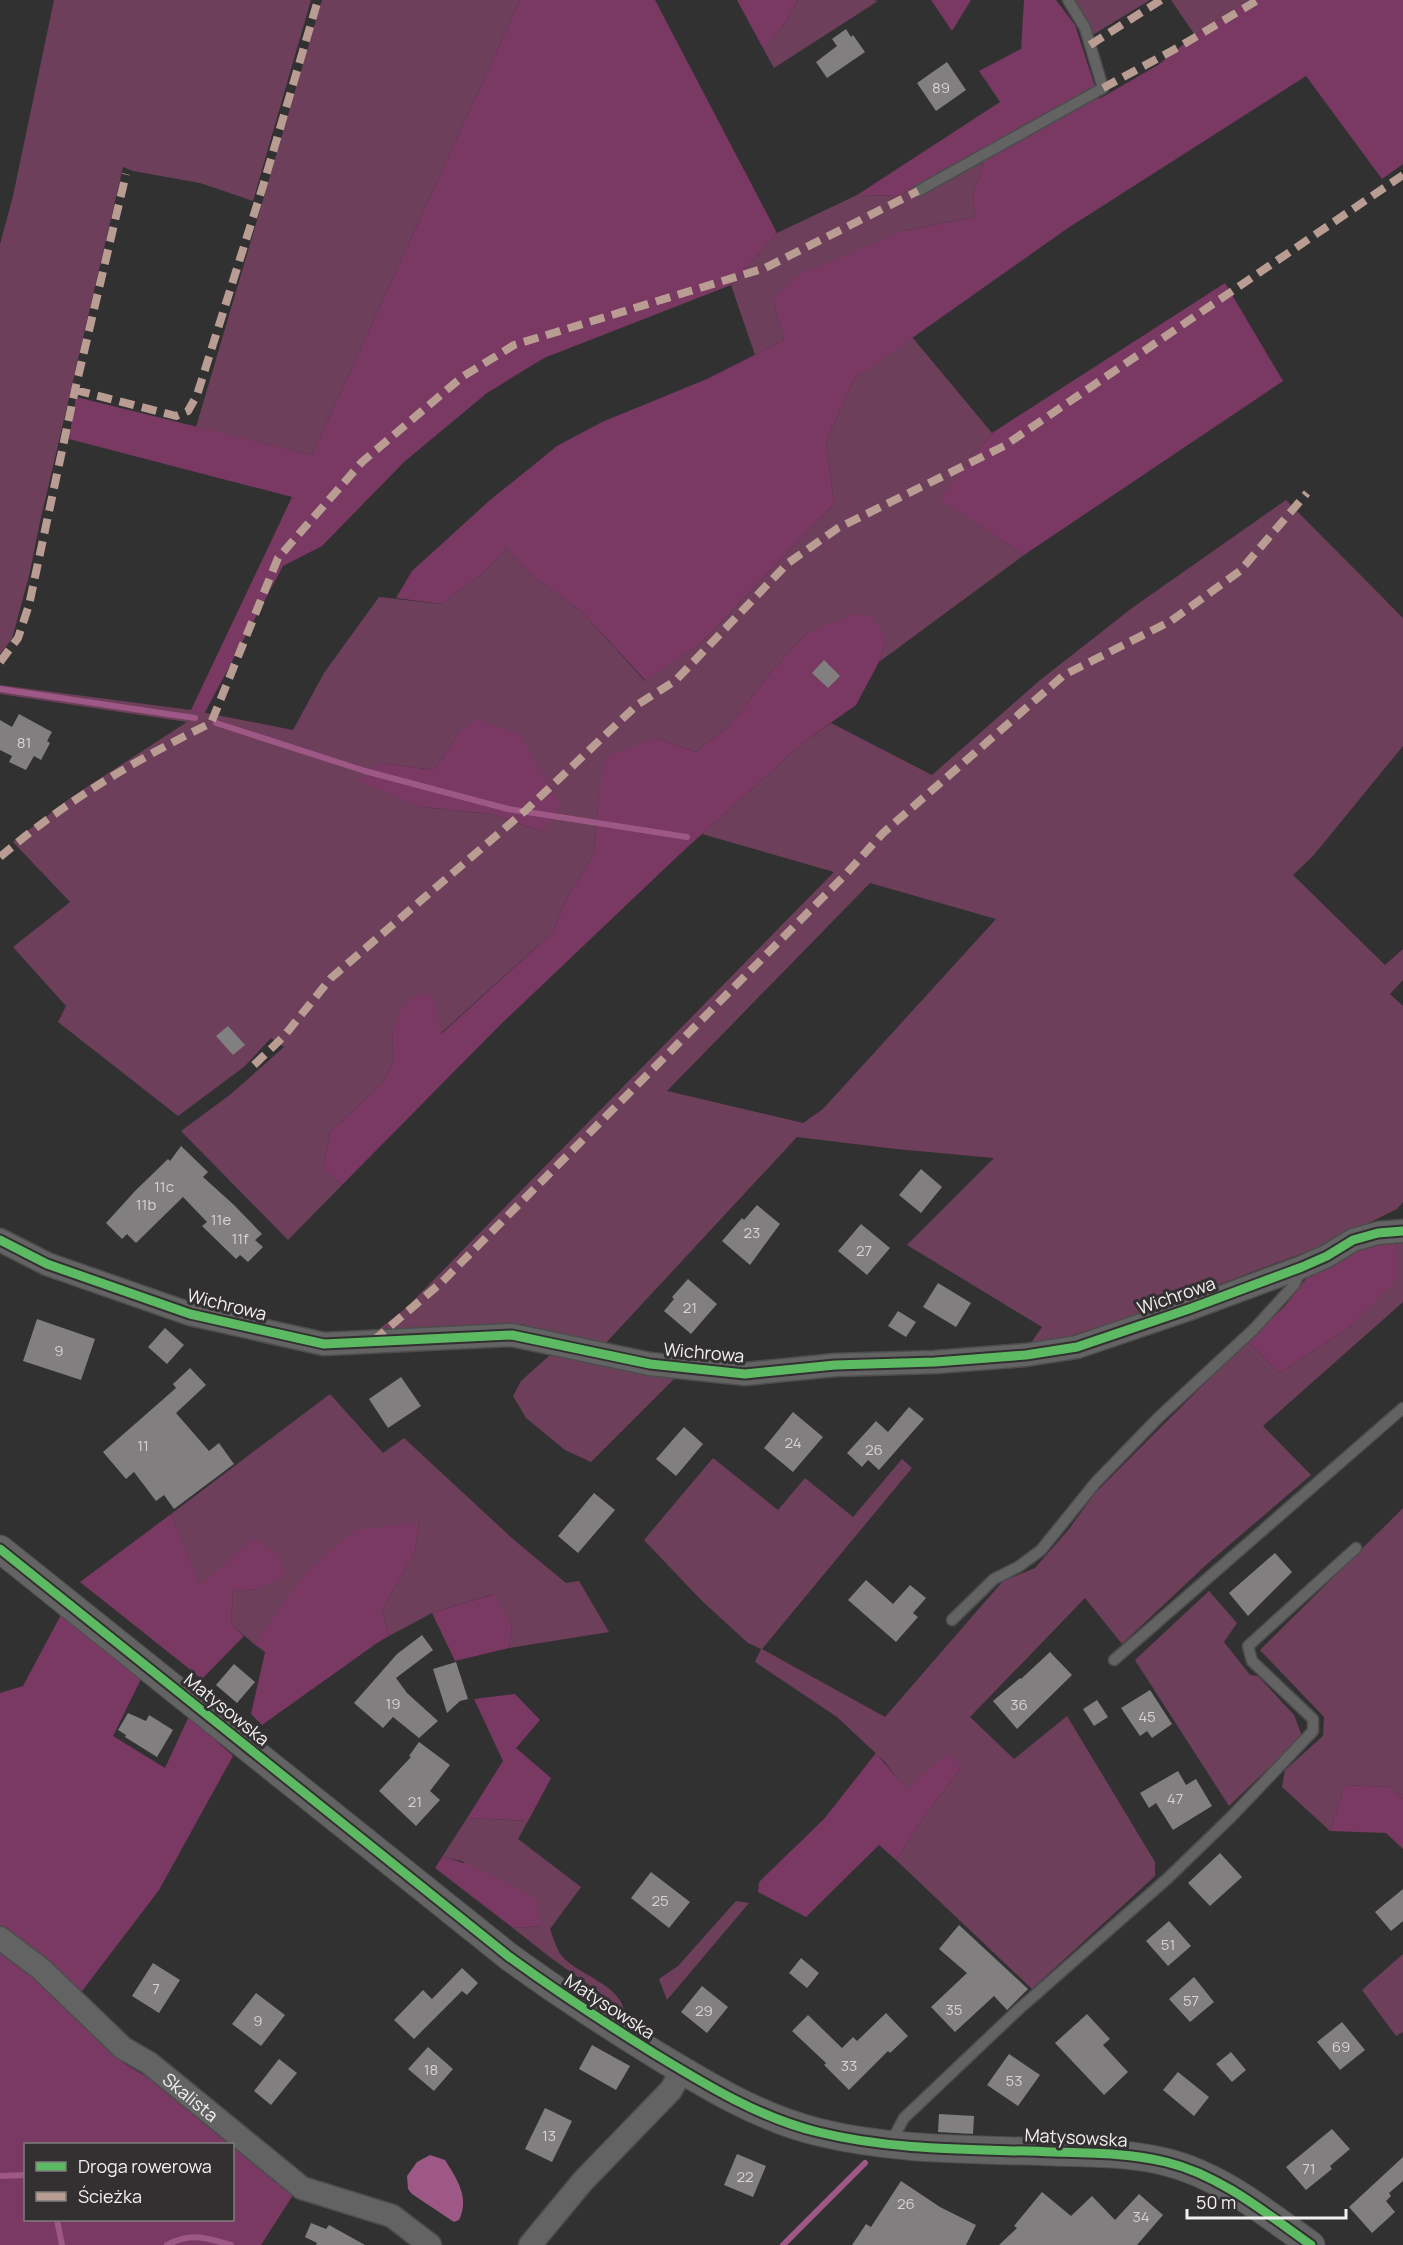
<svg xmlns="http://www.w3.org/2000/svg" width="1403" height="2245" viewBox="0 0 1403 2245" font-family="Manrope,sans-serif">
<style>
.green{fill:#6d3f5b;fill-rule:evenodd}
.forest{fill:#793963}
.water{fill:#9e5885}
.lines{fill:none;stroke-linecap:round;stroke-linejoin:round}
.stream{stroke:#9e5885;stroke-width:6}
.building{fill:#817f80}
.service-casing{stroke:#4d4d4d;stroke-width:13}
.minor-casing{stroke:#4d4d4d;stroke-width:25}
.tertiary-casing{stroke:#4d4d4d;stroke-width:29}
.service{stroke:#646363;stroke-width:10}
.minor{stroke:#646363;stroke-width:22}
.tertiary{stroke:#646363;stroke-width:27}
.quiet{stroke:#b99d93;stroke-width:8;stroke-dasharray:15 8;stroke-linecap:butt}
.cycleway-casing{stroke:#333031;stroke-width:13}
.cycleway{stroke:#5cba63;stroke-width:9}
.labels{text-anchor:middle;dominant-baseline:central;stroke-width:6;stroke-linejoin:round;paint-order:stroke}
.number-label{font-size:15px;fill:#d5d3d4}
.street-label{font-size:18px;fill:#f1eff0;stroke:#333031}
</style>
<rect width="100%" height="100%" fill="#323131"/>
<path class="green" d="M54 0H311L253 201 200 183 133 171 123 167 40 522 29 576 12 639 0 654V244L13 196Z
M322 0H520L312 455 196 427Z
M798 0H874L878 1 774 68 764 50 787 20Z
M1068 0H1150L1091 36Z
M1171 0H1249L1195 35Z
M984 163 973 193 975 217 903 231 773 299 784 340 755 355 731 285 777 233 857 195 896 196Z
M912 337 992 433 941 499 1024 555 879 662 886 639 807 633 770 673 731 724 696 752 656 738 599 794 594 854 566 900 553 932 440 1034 392 1033 394 1060 383 1083 330 1132 323 1170 342 1185 288 1240 181 1131 231 1094 284 1047 271 1038 244 1067 178 1116 58 1022 66 1006 13 947 70 902 13 842 73 796 187 722 0 694V685L191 710 293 730 324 673 379 597 441 604 481 575 506 548 530 574 583 613 645 681 701 643 834 504 826 442 854 379ZM460 732 543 832 492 814 421 807 381 763 434 770Z
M1286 500 1403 618V746L1313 856 1293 875 1385 965 1403 949V980L1390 994 1403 1006V1202L1397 1209 1324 1245 1140 1314 1026 1350 1042 1327 907 1245 994 1158 896 1149 797 1137 603 1346 522 1324 415 1328 369 1337 406 1308 834 872 702 834 805 741 831 723 932 775 1039 681 1132 608ZM870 883 996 919 823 1109 803 1123 667 1091Z
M1395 1240H1403V1302L1263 1426 1311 1475 1207 1564 1122 1644 1085 1598 970 1717 1014 1759 1067 1716 1155 1862V1876L1032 1989 896 1860 923 1818 962 1767 949 1754 906 1790 884 1761 837 1717 755 1662 761 1649 748 1643 701 1600 644 1540 713 1458 778 1510 805 1478 853 1517 902 1459 912 1468 762 1649 885 1717 1003 1581 1035 1568 1069 1529 1095 1493 1247 1341 1279 1373 1350 1327 1397 1278Z
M551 1354 680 1373 591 1462 565 1450 526 1418 513 1396 521 1381Z
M330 1394 383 1453 404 1438 514 1540 566 1583 579 1581 609 1632 509 1648 512 1627 493 1594 432 1613 389 1636 382 1610 415 1552 419 1522 274 1618 254 1644 231 1624 233 1591 257 1589 253 1538 200 1586 171 1514Z
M1403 1508V1799L1390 1787 1345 1785 1330 1831 1282 1787 1285 1770 1323 1736 1324 1717 1260 1650Z
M1209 1591 1237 1623 1224 1642 1250 1675 1258 1676 1294 1715 1302 1736 1229 1806 1135 1660Z
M467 1818 528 1821 518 1839 581 1887 550 1929C553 1937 556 1948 561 1955 576 1974 619 1984 624 2010L551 1958 513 1928 542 1926 462 1861 442 1857Z
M736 1901 749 1903 667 2000 659 1979 678 1966Z
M1403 1954V2032L1396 2036 1362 1990Z"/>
<path class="forest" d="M520 0H655L777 233 731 285 544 358 487 393 404 462 322 546 283 566 204 714 191 710 292 497 69 439 76 397 312 455Z
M737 0H798L787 20 764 50Z
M931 0H971L952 31Z
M1024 0H1056L1075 25 1099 99 1158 65 1195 35 1249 0H1403V164L1382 179 1306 76 1068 228 854 379 826 442 834 504 701 643 646 681 583 613 530 574 506 548 481 575 441 604 396 598 412 571 489 501 557 446 602 422 707 379 784 340 773 299 798 275 903 231 975 217 973 193 984 163 896 196 857 195 1000 102 979 71 1021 49Z
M1225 283 1283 381 1024 555 940 499 992 433Z
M856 614 871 616 886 639 879 662 856 705 805 741 681 853 500 1025 342 1185 323 1170 330 1132 383 1083 394 1060 392 1033 404 1004 421 992 434 998 441 1034 553 932 566 900 594 854 599 794 606 756 656 738 696 752 731 724 770 673 807 633Z
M477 719 519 734 560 803 543 832 492 814 421 807 357 780 381 763 434 770 460 732Z
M1395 1240 1398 1278 1350 1327 1279 1373 1247 1341 1284 1307 1312 1271 1359 1249Z
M171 1514 200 1585 253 1538 278 1554 286 1575 257 1589 233 1591 231 1624 244 1636 202 1679 80 1582Z
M419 1522 415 1552 382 1610 389 1636 377 1643 262 1725 251 1714 265 1652 254 1644 308 1570 355 1530Z
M494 1594 512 1627 509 1648 455 1661 432 1613Z
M61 1615 141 1679 113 1736 165 1768 189 1716 233 1756 159 1890 79 1995 98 2040 125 2064 159 2084 231 2144H26V2220H232L233 2146 295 2192 261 2245H0V1693L23 1686Z
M515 1694 540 1720 516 1748 551 1778 528 1821 467 1818 503 1761 474 1699Z
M876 1753 906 1789 949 1753 962 1767 923 1818 896 1860 879 1845 806 1917 758 1892 759 1882 824 1819Z
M1345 1785 1390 1787 1403 1799V1849L1386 1833 1330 1831Z
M442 1857C476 1864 506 1882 536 1899L542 1926 513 1928 435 1868Z"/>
<path class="water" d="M430 2155 445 2160C457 2179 470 2198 459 2220L454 2222 412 2194 408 2189 407 2176 417 2162Z"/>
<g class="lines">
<path class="stream" d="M0 689 195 718
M216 723 365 771 508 809 687 837
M0 2176 26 2175
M57 2220 62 2245
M167 2245C191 2232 206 2238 231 2245
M783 2245 865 2163"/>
</g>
<path class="building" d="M846 29 851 37 853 35 865 52 827 78 816 62 837 46 832 39Z
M947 62 966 90 936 111 917 83Z
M824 660 840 676 828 688 812 673Z
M19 714 52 732 47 741 50 743 41 760 34 756 26 770 9 762 12 756 0 750V720L12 727Z
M228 1026 245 1045 233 1055 216 1036Z
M181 1146 208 1172 203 1177 234 1205 262 1234 255 1240 263 1247 248 1262 240 1255 236 1259 202 1226 207 1222 183 1197 136 1243 127 1234 122 1239 106 1223 136 1190 168 1159 170 1161Z
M921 1169 942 1187 921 1213 899 1195Z
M757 1205 780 1224 750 1265 722 1241 742 1218 744 1220Z
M861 1224 890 1248 867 1275 838 1251Z
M688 1279 717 1304 691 1334 664 1311 674 1299 672 1297Z
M938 1283 971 1303 956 1327 923 1307Z
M898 1311 916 1322 906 1337 888 1326Z
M37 1319 95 1339 81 1380 23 1361Z
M165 1328 184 1345 167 1364 148 1347Z
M190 1368 206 1385 176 1413 209 1451 219 1443 234 1464 174 1509 164 1495 156 1501 134 1472 126 1479 103 1452 176 1388 173 1384Z
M401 1377 421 1406 388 1428 369 1399Z
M909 1407 924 1419 879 1470 868 1460 862 1467 847 1453 876 1421 888 1432Z
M793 1412 823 1437 793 1472 764 1448Z
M684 1427 703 1444 676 1476 656 1459Z
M594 1493 615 1510 578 1553 558 1536Z
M1275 1553 1292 1572 1248 1616 1229 1593Z
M866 1580 893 1604 910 1585 926 1598 913 1613 918 1617 896 1642 848 1600Z
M422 1635 433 1650 396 1678 407 1693 438 1721 419 1738 393 1717 383 1728 354 1703 397 1654Z
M1050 1652 1072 1675 1017 1729 993 1701 1020 1678 1021 1679Z
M456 1662 468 1699 460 1701 447 1713 433 1669Z
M234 1664 255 1682 237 1703 216 1685Z
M1150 1690 1172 1724 1152 1738 1147 1731 1140 1736 1121 1708Z
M1097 1700 1108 1717 1094 1726 1083 1709Z
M128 1713 146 1721 149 1715 173 1730 157 1757 125 1737 126 1735 118 1730Z
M419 1742 450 1765 430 1791 440 1800 416 1826 379 1791 411 1757 409 1756Z
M1178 1771 1186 1785 1196 1779 1212 1806 1173 1830 1156 1803 1149 1808 1140 1793Z
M1220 1853 1242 1877 1210 1906 1188 1883Z
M651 1872 690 1902 669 1928 631 1898Z
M1403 1889V1921L1391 1931 1375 1912Z
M1169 1921 1191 1946 1168 1966 1146 1941Z
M959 1925 1028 1989 1007 2010 994 1996 955 2032 931 2007 967 1973 939 1949Z
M801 1958 819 1973 807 1988 789 1973Z
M153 1963 180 1980 159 2013 132 1996Z
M462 1968 478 1983 467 1995 462 1991 414 2039 394 2020 423 1990 432 1999Z
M1194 1977 1214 2002 1190 2022 1169 1999Z
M702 1986 728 2007 707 2033 681 2012Z
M256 1993 285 2015 261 2046 232 2024Z
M886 2013 908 2036 890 2053 888 2051 849 2090 824 2065 826 2063 792 2031 808 2015 842 2048 853 2037 857 2041Z
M1087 2014 1110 2039 1103 2045 1128 2072 1104 2095 1055 2043Z
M1342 2022 1365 2050 1340 2070 1317 2042Z
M592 2045 630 2066 616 2090 579 2069Z
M428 2047 453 2069 434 2091 408 2069Z
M1231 2052 1246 2070 1232 2082 1216 2064Z
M1009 2054 1040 2075 1018 2106 987 2085Z
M279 2059 297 2073 271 2105 254 2091Z
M1178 2072 1209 2097 1194 2116 1163 2090Z
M545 2108 572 2121 552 2162 525 2149Z
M939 2114 974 2116 973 2134 938 2132Z
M1332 2129 1350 2149 1330 2166 1332 2169 1306 2190 1286 2167Z
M737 2154 766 2166 753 2197 724 2185Z
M1403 2157V2181L1389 2193 1391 2196 1386 2201 1395 2212 1372 2233 1349 2207Z
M901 2181 940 2207 976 2225 966 2245H852L866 2224 871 2227Z
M1042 2192 1071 2216 1092 2196 1115 2220 1139 2194 1163 2215 1137 2245H999L1017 2228 1014 2226Z
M311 2223 326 2229 329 2225 365 2245H316L317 2243 305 2237Z"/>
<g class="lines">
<defs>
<path id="service" d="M918 191 1103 88 1085 28 1068 0
M952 1620 994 1579 1018 1567 1041 1550 1096 1482 1159 1417 1254 1329 1294 1285 1301 1270
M1114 1660 1403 1408
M890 2144 904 2118 1019 2009 1168 1878 1230 1818 1313 1731V1719L1252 1661 1248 1646 1356 1548"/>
<g id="minor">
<path d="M0 1240 47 1264 190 1314 324 1344 512 1335 650 1364 745 1374 835 1365 935 1362 1026 1355 1077 1347 1189 1309 1302 1267 1327 1256 1353 1240 1378 1233 1403 1231"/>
<path id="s1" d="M0 1938 41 1969 123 2048 149 2063 302 2188 392 2216 430 2245"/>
<path d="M530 2245 583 2181 671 2090 682 2070"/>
</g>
<path id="tertiary" d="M0 1549 508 1956C556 1991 605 2023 655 2054 706 2085 760 2118 818 2132 894 2151 975 2149 1053 2152 1091 2153 1130 2153 1166 2162 1220 2175 1267 2214 1311 2245"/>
</defs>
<use href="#service" class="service-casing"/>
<use href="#minor" class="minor-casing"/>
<use href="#tertiary" class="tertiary-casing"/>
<use href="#service" class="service"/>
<use href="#minor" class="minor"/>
<use href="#tertiary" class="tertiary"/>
<path class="quiet" d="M1090 45 1161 0
M1103 88 1177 48 1258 0
M75 390 176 416 188 411 197 395 263 186 318 0
M0 662 18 638 29 605 75 390 126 174
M0 857C64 802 135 760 211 723L278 558 362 462 462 377 514 345 765 268 918 191
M254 1065 284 1036 331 978 526 810 637 705 675 681 788 563 838 528 1004 446 1403 175
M373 1341 442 1282 845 875 883 833 1064 675 1171 621 1240 571 1307 493"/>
<defs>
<path id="cycleway" d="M0 1240 47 1264 190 1314 324 1344 512 1335 650 1364 745 1374 835 1365 935 1362 1026 1355 1077 1347 1189 1309 1302 1267 1327 1256 1353 1240 1378 1233 1403 1231
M0 1549 508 1956C556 1991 605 2023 655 2054 706 2085 760 2118 818 2132 894 2151 975 2149 1053 2152 1091 2153 1130 2153 1166 2162 1220 2175 1267 2214 1311 2245"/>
</defs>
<use href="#cycleway" class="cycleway-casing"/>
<use href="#cycleway" class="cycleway"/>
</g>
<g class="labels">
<g class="number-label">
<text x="941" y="87">89</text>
<text x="24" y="742">81</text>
<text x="164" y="1186">11c</text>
<text x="146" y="1204">11b</text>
<text x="221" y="1219">11e</text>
<text x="752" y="1232">23</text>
<text x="240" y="1238">11f</text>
<text x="864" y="1250">27</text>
<text x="690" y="1307">21</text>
<text x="59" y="1350">9</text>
<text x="793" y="1442">24</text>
<text x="143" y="1445">11</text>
<text x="874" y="1449">26</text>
<text x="393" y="1703">19</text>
<text x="1019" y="1704">36</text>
<text x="1147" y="1716">45</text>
<text x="1175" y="1798">47</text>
<text x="415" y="1801">21</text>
<text x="660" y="1900">25</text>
<text x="1168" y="1944">51</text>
<text x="156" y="1988">7</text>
<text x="1191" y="2000">57</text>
<text x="954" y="2009">35</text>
<text x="704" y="2010">29</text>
<text x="258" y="2020">9</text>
<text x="1341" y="2046">69</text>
<text x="849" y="2065">33</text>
<text x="431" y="2069">18</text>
<text x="1014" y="2080">53</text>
<text x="549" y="2135">13</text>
<text x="1309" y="2168">71</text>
<text x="745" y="2176">22</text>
<text x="906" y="2203">26</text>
<text x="1141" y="2216">34</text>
</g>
<g class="street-label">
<text transform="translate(1176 1295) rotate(-19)">Wichrowa</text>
<text transform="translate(227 1304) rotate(14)">Wichrowa</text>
<text transform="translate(704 1352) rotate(5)">Wichrowa</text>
<text transform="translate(227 1709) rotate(39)">Matysowska</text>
<text transform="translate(610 2006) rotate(33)">Matysowska</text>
<text stroke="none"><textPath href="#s1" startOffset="249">Skalista</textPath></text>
<text transform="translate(1076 2137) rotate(3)">Matysowska</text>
</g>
</g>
<rect x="24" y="2143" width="210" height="78" fill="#333031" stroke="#7f7c7d" stroke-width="1.5"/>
<rect x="36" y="2162" width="30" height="9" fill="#5cba63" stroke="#7f7c7d" stroke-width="1.5"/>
<text x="78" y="2173" font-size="18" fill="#f1eff0">Droga rowerowa</text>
<rect x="36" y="2192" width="30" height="9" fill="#b99d93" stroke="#7f7c7d" stroke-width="1.5"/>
<text x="78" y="2203" font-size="18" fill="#f1eff0">Ścieżka</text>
<path d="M1187 2209v9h159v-9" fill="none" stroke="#f1eff0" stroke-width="3"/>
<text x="1196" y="2209" font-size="18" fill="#f1eff0" stroke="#333031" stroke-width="4.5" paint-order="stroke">50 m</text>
</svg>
